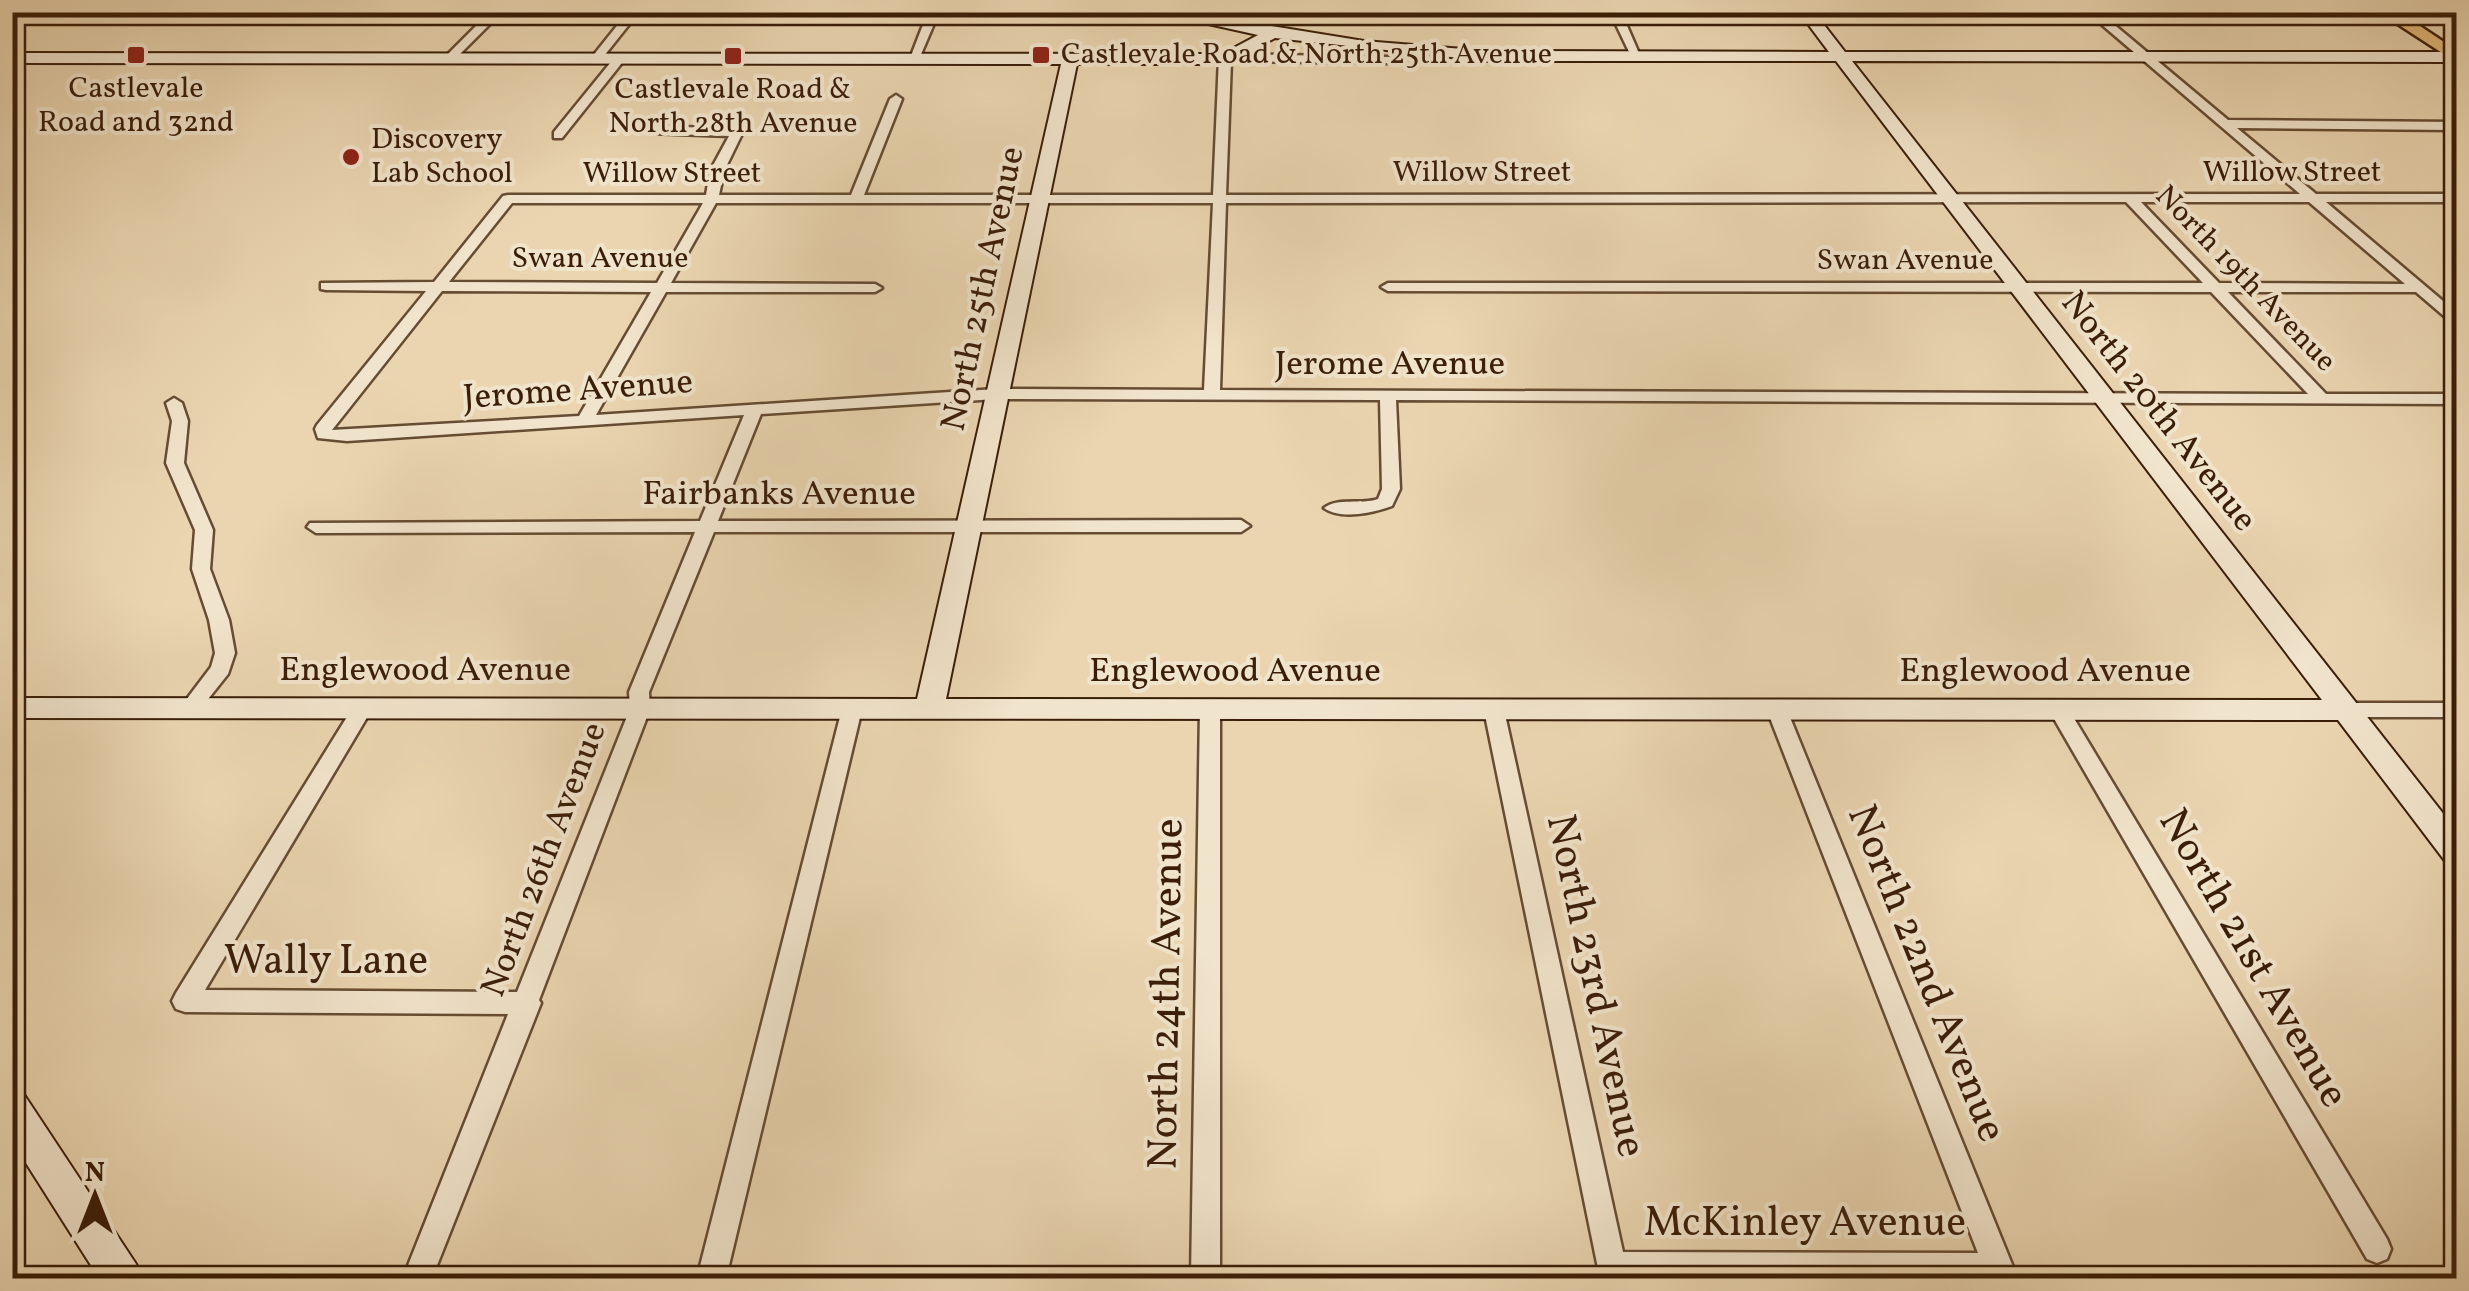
<svg xmlns="http://www.w3.org/2000/svg" width="2469" height="1291" viewBox="0 0 2469 1291" font-family="Vollkorn,serif">
<style>
.lines{fill:none;stroke-linecap:round;stroke-linejoin:round}
.street-casing{stroke:#664c32;stroke-width:5}
.secondary-casing{stroke:#3a1e08;stroke-width:4}
.primary-casing{stroke:#3a1e08;stroke-width:5}
.street{fill:#f1e4cc;fill-rule:evenodd}
.secondary{fill:#f1e4cc;fill-rule:evenodd}
.primary{fill:#e5ba78;fill-rule:evenodd}
.poi-dot{fill:#8f2418;stroke:#f1e4cc;stroke-width:4}
.labels{text-anchor:middle;dominant-baseline:central;stroke-width:8;stroke-linejoin:round;paint-order:stroke}
.far-poi-label{font-size:30px;fill:#3a1e08;stroke:#f1e4cc;text-anchor:start}
.far-street-label{font-size:30px;fill:#3a1e08;stroke:#f1e4cc}
.street-label{font-size:35px;fill:#3a1e08;stroke:#f1e4cc}
.near-street-label{font-size:42px;fill:#3a1e08;stroke:#f1e4cc}
</style>
<rect width="100%" height="100%" fill="#ead5b0"/>
<filter id="stains"><feTurbulence type="fractalNoise" baseFrequency=".002" numOctaves="4"/><feColorMatrix values="0 0 0 0 .2 0 0 0 0 .09 0 0 0 0 .02 0 0 0 .5 -.17"/></filter>
<radialGradient id="worn" r=".72"><stop offset=".6" stop-color="#630" stop-opacity="0"/><stop offset="1" stop-color="#630" stop-opacity=".3"/></radialGradient>
<g class="lines">
<defs>
<path id="street" d="M490 12H502L453 61H445V57Z
M628 12H639L600 61H592V57Z
M928 12H939L919 59 909 61Z
M1610 12H1621L1641 58 1631 56Z
M2087 12H2099L2228 120 2456 122V130L2237 128 2316 194H2456V202H2326L2456 312V323L2451 322 2416 292H2228L2326 394H2456V404L1396 400 1400 489 1392 506C1373 513 1341 520 1324 508 1338 497 1361 505 1378 499L1382 489 1380 400 996 399 761 414 718 521 1241 520 1250 526 1241 532H714L649 692 650 709 539 1000 541 1003 432 1278H403L508 1014 185 1012 176 1009 172 1001 176 993 355 704 362 702 372 709 205 990 517 992 630 709 629 692 695 532 316 533 307 527 310 523 700 521 744 415 347 441 318 438 315 429 317 425 426 291 326 290 321 289V283L434 282 503 196 508 195H706L710 171 729 136 649 133V127L653 126 741 129 743 132 724 171 719 195H851L890 99 896 95 902 99 864 195H1213L1219 57 1225 54 1389 57 1395 60 1389 63 1231 61 1226 195 2300 194ZM2126 202 2203 283H1388L1381 287 1388 291 2211 292 2308 394 1220 390 1226 203ZM2141 202H2309L2405 284 2219 283ZM512 203H703L657 283 449 282ZM716 203H1213L1204 390 996 389 596 415 666 292H875L882 288 875 284 671 283ZM442 291 651 292 579 416 332 430Z
M615 57 625 59 562 138H554V132Z
M174 398 182 403 188 421 184 463 213 530 210 569 229 620 235 653 228 674 197 713 190 715 180 708 211 667 215 653 209 620 192 569 195 530 166 463 172 421 166 403Z
M852 702 862 709 726 1278H697L842 709Z
M1210 702 1220 709V1278H1191L1200 709Z
M1494 703 1504 710 1623 1252 1978 1253 1767 710 1777 703 1787 710 2013 1267 2008 1277 1600 1278 1484 710Z
M2059 703 2066 705 2387 1239 2391 1249 2387 1259 2377 1263 2367 1259 2049 710Z
M2345 703H2456V717H2345L2335 710Z"/>
<path id="secondary" d="M1154 12H1185L1364 41 1488 51 1829 52 1799 12H1814L1845 52H2456V62L1852 61 2456 830V864L2445 861 2338 720 12 718V698L917 699 1061 64 12 63V53L1204 54 1228 51 1258 35ZM1275 38 1488 61H1836L2322 700 946 699 1077 64H1204L1237 58Z
M12 1092 25 1096 136 1264 142 1278H99L12 1141Z"/>
<path id="primary" d="M2379 12H2399L2456 50V62Z"/>
</defs>
<use href="#street" class="street-casing"/>
<use href="#secondary" class="secondary-casing"/>
<use href="#primary" class="primary-casing"/>
<use href="#street" class="street"/>
<use href="#secondary" class="secondary"/>
<use href="#primary" class="primary"/>
</g>
<g class="poi-dot">
<rect x="126" y="45" width="20" height="20" rx="5"/>
<rect x="1031" y="45" width="20" height="20" rx="5"/>
<rect x="723" y="46" width="20" height="20" rx="5"/>
<circle cx="351" cy="157" r="10"/>
</g>
<g class="labels">
<g class="far-poi-label">
<text x="1061" y="55">Castlevale Road &amp; North 25th Avenue</text>
<text x="136" y="89" text-anchor="middle">Castlevale<tspan x="136" dy="34">Road and 32nd</tspan></text>
<text x="733" y="90" text-anchor="middle">Castlevale Road &amp;<tspan x="733" dy="34">North 28th Avenue</tspan></text>
<text x="371" y="140">Discovery<tspan x="371" dy="34">Lab School</tspan></text>
</g>
<g class="far-street-label">
<text x="1482" y="173">Willow Street</text>
<text x="2292" y="173">Willow Street</text>
<text x="672" y="174">Willow Street</text>
<text x="600" y="259">Swan Avenue</text>
<text x="1905" y="261">Swan Avenue</text>
<text transform="translate(2245 279) rotate(46)">North 19th Avenue</text>
</g>
<g class="street-label">
<text transform="translate(984 289) rotate(-78)">North 25th Avenue</text>
<text x="1390" y="365">Jerome Avenue</text>
<text transform="translate(578 391) rotate(-4)">Jerome Avenue</text>
<text transform="translate(2158 412) rotate(52)">North 20th Avenue</text>
<text x="779" y="495">Fairbanks Avenue</text>
<text x="425" y="671">Englewood Avenue</text>
<text x="1235" y="672">Englewood Avenue</text>
<text x="2045" y="672">Englewood Avenue</text>
<text transform="translate(545 860) rotate(-69)">North 26th Avenue</text>
</g>
<g class="near-street-label">
<text transform="translate(2252 959) rotate(60)">North 21st Avenue</text>
<text x="326" y="962">Wally Lane</text>
<text transform="translate(1925 974) rotate(68)">North 22nd Avenue</text>
<text transform="translate(1594 986) rotate(78)">North 23rd Avenue</text>
<text transform="translate(1168 994) rotate(-89)">North 24th Avenue</text>
<text x="1805" y="1224">McKinley Avenue</text>
</g>
</g>
<rect width="2469" height="1291" fill="none" stroke="#ead5b0" stroke-width="50"/>
<rect x="15" y="15" width="2439" height="1261" fill="none" stroke="#3a1e08" stroke-width="5"/>
<rect x="25" y="25" width="2419" height="1241" fill="none" stroke="#3a1e08" stroke-width="2.5"/>
<g transform="translate(95 1196)" stroke="#f1e4cc" stroke-width="8" paint-order="stroke">
<path d="M0-8L18 38L0 25L-18 38Z" fill="#3a1e08"/>
<text y="-15" font-size="28" font-weight="bold" text-anchor="middle" fill="#3a1e08">N</text>
</g>
<rect width="100%" height="100%" filter="url(#stains)"/>
<rect width="100%" height="100%" fill="url(#worn)"/>
</svg>
